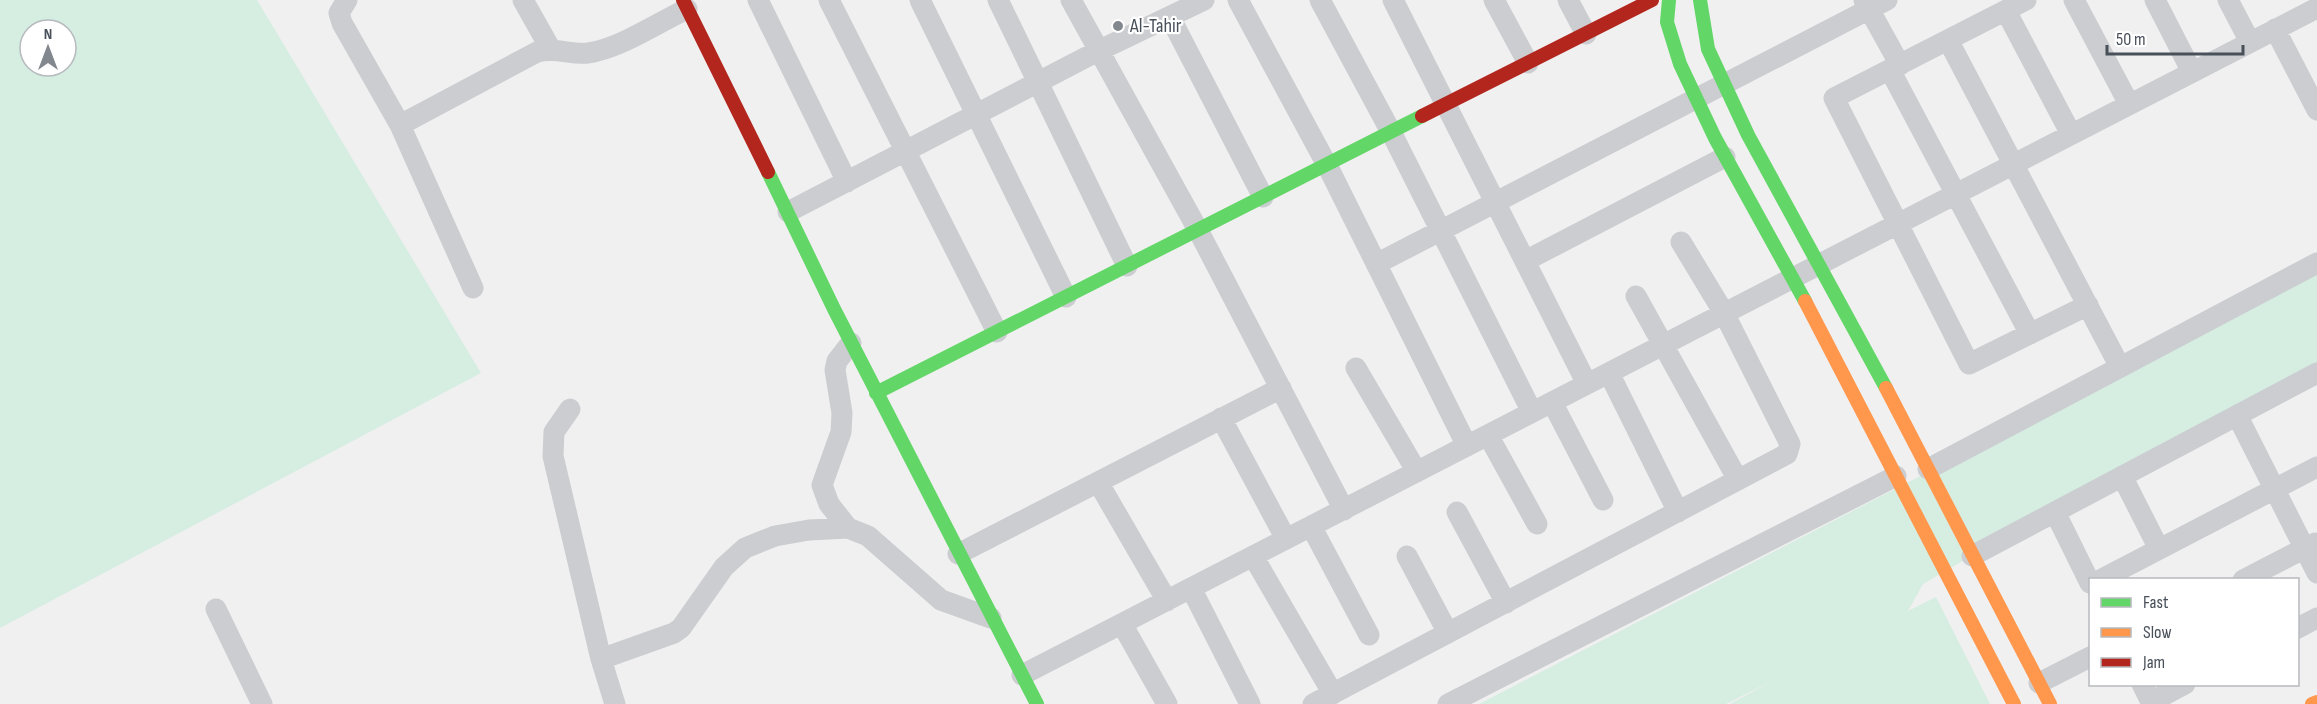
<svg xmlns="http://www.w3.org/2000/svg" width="2317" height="704" viewBox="0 0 2317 704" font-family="'Sofia Sans Condensed',sans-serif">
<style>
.green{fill:#d6ede2;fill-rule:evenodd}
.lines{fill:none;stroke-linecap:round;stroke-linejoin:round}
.street{stroke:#cbcdd0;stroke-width:21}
.fast{stroke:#63d668;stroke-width:14}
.slow{stroke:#ff974d;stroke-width:14}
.jam{stroke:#b3261e;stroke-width:14}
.poi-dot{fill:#83888e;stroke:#fff;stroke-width:2}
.labels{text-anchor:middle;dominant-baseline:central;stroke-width:4.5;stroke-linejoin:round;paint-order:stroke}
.poi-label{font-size:20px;fill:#48505a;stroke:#fff;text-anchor:start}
</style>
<rect width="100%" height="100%" fill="#f0f0f0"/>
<path class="green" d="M0 0H257L481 373 0 628ZM30 30H66V66H30Z
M2317 271V368L2052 509 1923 584 1908 611 1936 597 1990 704H1730L1772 681 1726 704H1479Z"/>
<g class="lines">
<path class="street" d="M347 0 339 13 342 23 400 125 473 288
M523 0 550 48
M758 0 847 182
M829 0 997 332
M920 0 1066 297
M998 0 1127 266
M1071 0 1198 230 1344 510
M1238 0 1327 165 1467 446
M1320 0 1391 132 1532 412
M1393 0 1587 384
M1494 0 1528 63
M1568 0 1586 34
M1864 0 1900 65
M2026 0 1834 98 1969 364 2088 305
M2074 0 2129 104
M2155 0 2192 72
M2228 0 2250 42
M2006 11 2071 134
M1170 17 1263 197
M2275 29 2317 110
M1948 40 2120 367
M1890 70 2030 334
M400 125 537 52C556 47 570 55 588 53 619 49 659 22 687 9
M788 212 1098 51 1204 0
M1525 261 1725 157
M1376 264 1887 0
M1636 296 1738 480
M1356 368 1417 472
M1609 373 1678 512
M1552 402 1603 500
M570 409 554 432 553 456 601 659 615 704
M2237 415 2317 573
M1221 418 1286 539
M1488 435 1537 524
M1928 469 2317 263
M2122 476 2159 549
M1098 482 1167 601
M1457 512 1506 603
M2055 512 2090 583
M1311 526 1369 635
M848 528 829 504 822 485 841 432 842 413 835 370 837 361 851 343
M958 554 1281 388
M1253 556 1333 694
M1407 556 1448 633
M1972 556 2317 373
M2100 580 2317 467
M2243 580 2315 543
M1191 588 1250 704
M216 609 262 704
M1122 624 1167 704
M2298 628 2317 618
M601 659 674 633 681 628 724 567 745 548 775 536 809 530 848 528 868 536 941 600 991 618
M1022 675 2317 8
M2039 683 2090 657
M2142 684 2151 702 2185 684
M1313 704 1787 454 1790 444 1724 313 1681 242
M1448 704 1896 476"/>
<path class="fast" d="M1669 0 1667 22 1680 64 1715 138 1805 301
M1700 0 1708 49 1748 135 1886 388
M768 172 834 309 1037 704
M876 393 1422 116"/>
<path class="slow" d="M1805 301 2014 704
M1886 388 2050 704
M2312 704 2317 702"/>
<path class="jam" d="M683 0 768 172
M1422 116 1652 0"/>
</g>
<circle class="poi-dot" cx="1118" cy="26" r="6"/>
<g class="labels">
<g class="poi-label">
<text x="1130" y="26">Al-Tahir</text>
</g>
</g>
<rect x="2089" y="578" width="210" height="108" fill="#ffffff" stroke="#b6b9bd" stroke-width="1.5"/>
<rect x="2101" y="598" width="30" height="9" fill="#63d668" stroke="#b6b9bd" stroke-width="1.5"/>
<text x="2143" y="608" font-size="18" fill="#48505a">Fast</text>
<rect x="2101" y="628" width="30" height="9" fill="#ff974d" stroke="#b6b9bd" stroke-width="1.5"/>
<text x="2143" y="638" font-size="18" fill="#48505a">Slow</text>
<rect x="2101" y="658" width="30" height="9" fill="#b3261e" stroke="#b6b9bd" stroke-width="1.5"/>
<text x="2143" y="668" font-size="18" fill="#48505a">Jam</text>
<g transform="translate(48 48)"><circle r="28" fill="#ffffff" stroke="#b6b9bd" stroke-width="1.5"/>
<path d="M0-4.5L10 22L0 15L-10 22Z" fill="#83888e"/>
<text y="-9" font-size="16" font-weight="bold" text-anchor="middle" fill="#48505a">N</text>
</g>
<path d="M2107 45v9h136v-9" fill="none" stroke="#48505a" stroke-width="3"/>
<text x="2116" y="45" font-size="18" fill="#48505a" stroke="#ffffff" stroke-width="4.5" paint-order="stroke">50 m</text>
</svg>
